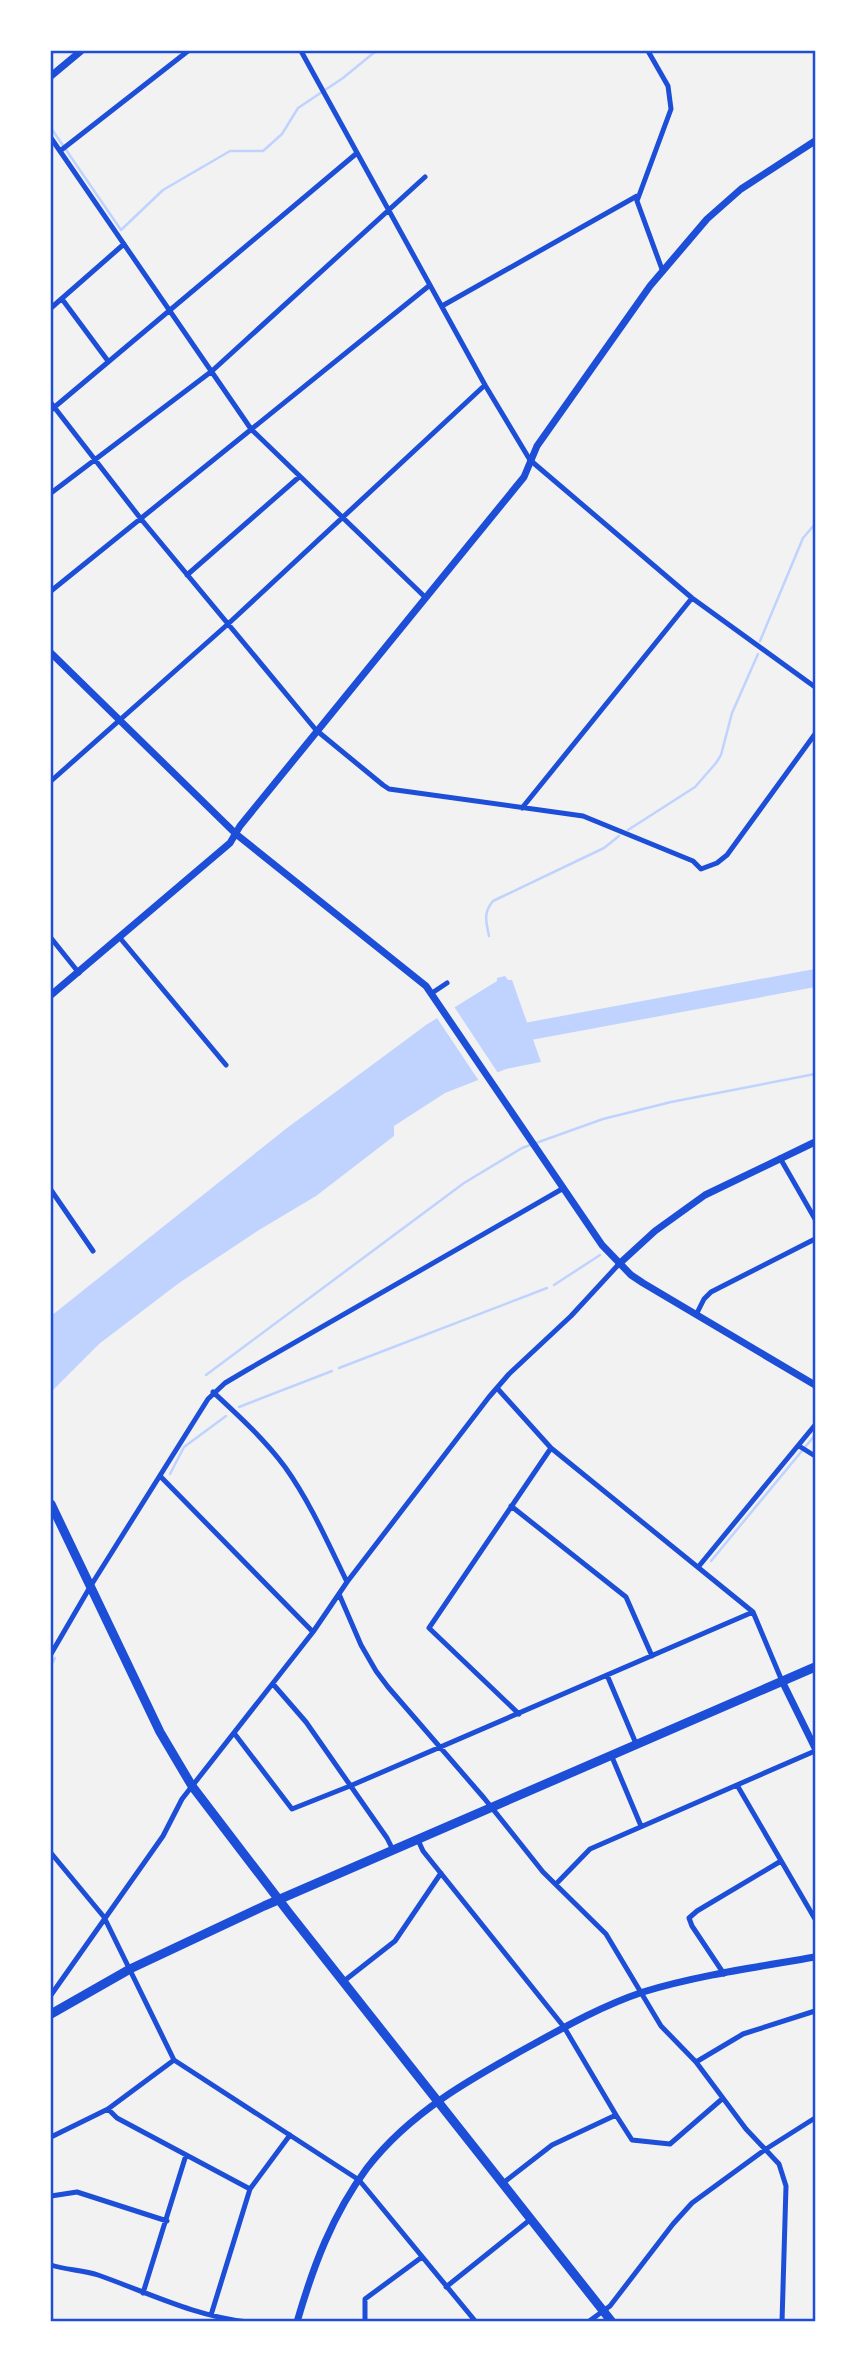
<svg xmlns="http://www.w3.org/2000/svg" width="866" height="2373" viewBox="0 0 866 2373" font-family="Arial,sans-serif">
<style>
.water{fill:#bfd3fe}
.pier{fill:#f2f2f2}
.lines{fill:none;stroke-linecap:round;stroke-linejoin:round}
.stream{stroke:#bfd3fe;stroke-width:2.5}
.river{stroke:#bfd3fe;stroke-width:18}
.minor{stroke:#1d4ed8;stroke-width:5}
.tertiary{stroke:#1d4ed8;stroke-width:7}
.primary{stroke:#1d4ed8;stroke-width:9}
.neatline{fill:none;stroke:#1d4ed8;stroke-width:2.5}
</style>
<rect width="100%" height="100%" fill="#f2f2f2"/>
<path class="water" d="M505 976 508 980H512L541 1062 506 1069 445 1093 394 1126V1136L316 1196 259 1230 179 1283 99 1344 51 1392V1316L287 1128 426 1025 497 981V978Z"/>
<path class="pier" d="M453 1005 500 1076 481 1084 435 1015Z"/>
<g class="lines">
<path class="stream" d="M51 128 121 230 163 190 230 151H263L282 134 298 108 343 78 376 51
M760 641 803 538 815 524
M628 830 695 787 716 763 721 755 732 713 758 654
M489 936C486 921 483 913 493 901L604 848 619 836
M554 1285 600 1255
M339 1368 547 1288
M206 1375 464 1183 522 1148 603 1119 671 1102 815 1074
M239 1407 332 1371
M170 1474 184 1447 226 1416
M711 1561 815 1435
M51 1666 55 1658"/>
<path class="river" d="M509 1035 815 978"/>
<path class="minor" d="M301 51 485 385 530 460 692 598 815 687
M648 51 668 86 671 109 637 201 663 272
M51 138 251 429 426 598
M60 151 188 51
M62 299 108 361
M442 306 637 196
M51 308 124 244
M51 403 141 519 316 730 383 785 389 789 583 816 693 861 701 869 717 863 727 855 815 734
M51 410 357 153
M51 493 212 371 425 177
M187 575 299 477
M51 591 430 285
M51 781 228 624 485 385
M522 808 692 598
M51 938 79 973
M120 938 226 1065
M432 993 447 983
M780 1158 815 1219
M51 1190 93 1251
M696 1315 704 1299 711 1292 815 1239
M497 1388 551 1448 753 1612 782 1681
M213 1392C239 1416 264 1439 285 1467 310 1502 328 1543 347 1582
M799 1446 815 1456
M161 1477 313 1632
M511 1506 626 1597 652 1656
M699 1566 815 1425
M339 1594 361 1645 376 1671 388 1687 484 1798 543 1872 606 1934 661 2026 696 2062 746 2129 779 2164 786 2186 782 2322
M51 1654 90 1587 208 1399 225 1383 247 1370 562 1189
M607 1675 637 1746
M273 1684 306 1722 387 1838 393 1850
M519 1714 429 1628 551 1448
M234 1733 292 1809 350 1786 753 1612
M612 1757 641 1826
M737 1785 815 1919
M418 1840 423 1851 564 2027 616 2115 552 2145 503 2183
M51 1853 104 1917 174 2060 359 2180 476 2322
M556 1884 590 1849 815 1751
M724 1974 692 1926 689 1918 697 1911 781 1861
M344 1981 395 1941 441 1873
M51 1995 163 1836 182 1799 313 1632 347 1582 489 1397 509 1374 571 1316 619 1264
M696 2062 743 2034 815 2011
M108 2109 117 2118 250 2189
M616 2115 632 2140 670 2144 722 2099
M51 2137 108 2109 174 2060
M51 2196 77 2192 167 2221
M51 2265C66 2270 83 2270 98 2275 149 2293 194 2316 248 2322
M446 2287 531 2219
M143 2293 186 2155
M211 2315 250 2189 290 2135
M365 2322V2299L422 2257
M588 2322 610 2306 673 2224 692 2203 766 2149 815 2118"/>
<path class="tertiary" d="M51 76 81 51
M51 653 236 834 426 986 602 1245 631 1275 643 1283 815 1385
M51 995 230 843 240 826 524 477 537 446 650 286 707 219 741 189 815 141
M619 1264 655 1231 705 1195 815 1142
M782 1681 815 1748
M297 2322C313 2267 332 2215 367 2168 410 2112 472 2078 532 2045 568 2025 604 2005 643 1992 699 1975 758 1967 815 1957"/>
<path class="primary" d="M51 1504 160 1732 192 1786 289 1913 612 2322
M51 2014 130 1969 264 1906 815 1667"/>
</g>
<rect width="866" height="2373" fill="none" stroke="#ffffff" stroke-width="105"/>
<rect x="52" y="52" width="762" height="2268" class="neatline"/>
</svg>
